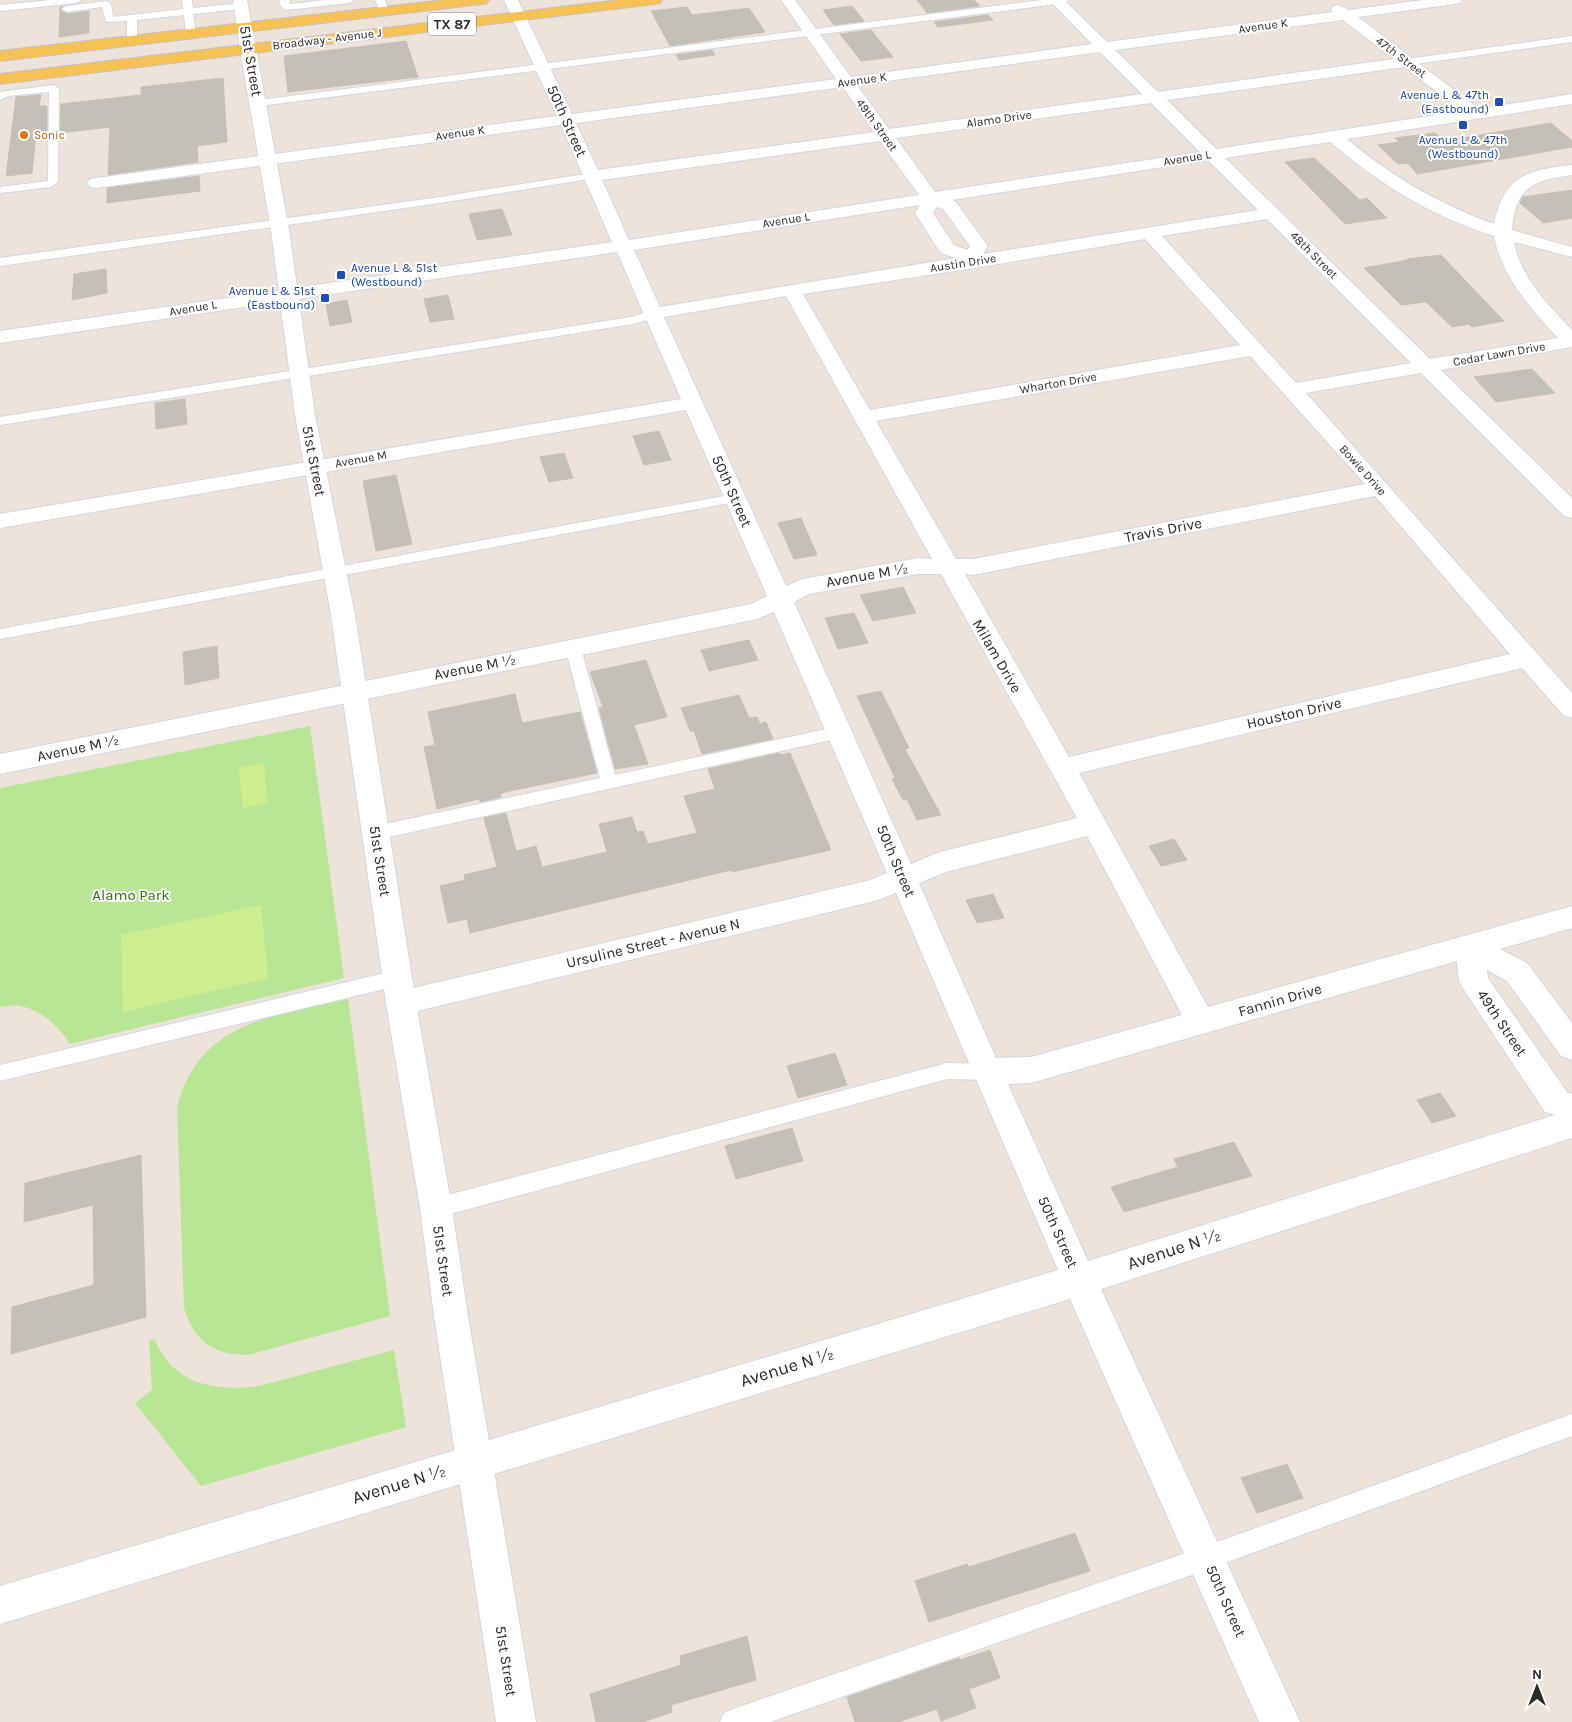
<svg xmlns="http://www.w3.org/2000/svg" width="1572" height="1722" viewBox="0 0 1572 1722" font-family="Karla,sans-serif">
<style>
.green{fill:#b8e694}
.pitch{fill:#cfee90}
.building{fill:#c4bfb7;stroke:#c8bfb5}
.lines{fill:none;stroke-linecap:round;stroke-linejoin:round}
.service-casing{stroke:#d0d6e4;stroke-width:2}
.minor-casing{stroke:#d0d6e4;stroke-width:2}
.tertiary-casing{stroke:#d0d6e4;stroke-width:2}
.secondary-casing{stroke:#d0d6e4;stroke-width:2}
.primary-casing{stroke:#c3c3c3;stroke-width:2}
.service{fill:#fff;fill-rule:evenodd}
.minor{fill:#fff;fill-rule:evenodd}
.tertiary{fill:#fff;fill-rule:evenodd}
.secondary{fill:#fff;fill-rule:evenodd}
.primary{fill:#f7c255;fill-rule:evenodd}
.transit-dot{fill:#1a4fb4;stroke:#fff;stroke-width:2}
.food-dot{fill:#e8710a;stroke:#fff;stroke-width:2}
.labels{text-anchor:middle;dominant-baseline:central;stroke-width:4;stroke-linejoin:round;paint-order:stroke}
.far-street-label{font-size:12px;fill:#2a2a2a;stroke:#fff}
.far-transit-label{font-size:12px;fill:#164399;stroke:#fff;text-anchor:end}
.far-food-label{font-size:12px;fill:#c56008;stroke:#fff;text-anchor:start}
.shield{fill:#fff;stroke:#6a6a6a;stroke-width:1}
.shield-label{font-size:14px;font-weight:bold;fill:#2a2a2a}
.street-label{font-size:15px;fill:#2a2a2a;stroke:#fff}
.park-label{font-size:15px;fill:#306b16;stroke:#fff}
.near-street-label{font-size:18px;fill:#2a2a2a;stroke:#fff}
</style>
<rect width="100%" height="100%" fill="#ede3db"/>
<path class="green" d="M310 726 344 978 70 1044C58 1026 42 1010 20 1006 14 1004 6 1007 0 1007V788Z
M348 999 390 1316 248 1355C213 1355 194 1341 184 1308L177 1108C199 1020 273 1017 348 999Z
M154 1339C158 1346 161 1353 166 1359 188 1389 230 1391 263 1385L394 1350 406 1427 201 1486 135 1403 152 1390 149 1341Z"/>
<path class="pitch" d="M264 763 267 802 243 808 239 768Z
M261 905 268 978 123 1012 121 935Z"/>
<path class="building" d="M917 0H974L980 6 927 13Z
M63 6 60 10 67 14 89 11V33L59 37 60 7Z
M852 6 864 21 834 25 823 10Z
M687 7 692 15 749 8 765 32 670 46 651 11Z
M988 15 993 20 938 27 934 22Z
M871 30 893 57 861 61 840 34Z
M406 41 418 77 288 92 284 56Z
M712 50 715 55 679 60 676 55Z
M223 78 227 142 197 146 198 162 108 175 110 127 60 133 61 104 141 95V87Z
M41 95 39 106H47V134L36 135 32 173 6 176 16 97Z
M1551 123 1572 141V147L1417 174 1408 163 1398 164 1378 145 1400 142 1395 138 1435 133 1444 141Z
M1314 158 1360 200 1367 198 1387 218 1345 224 1285 162Z
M199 176 200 191 107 203V188Z
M1572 190V218L1543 223 1520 203 1523 197Z
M502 209 512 235 477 240 469 214Z
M1441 255 1504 321 1472 327 1469 324 1452 327 1426 302 1401 305 1364 268 1408 260 1407 259Z
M106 269 107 293 72 300 74 274Z
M448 295 454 319 430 322 424 299Z
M347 300 352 322 330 326 326 304Z
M1532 369 1555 393 1496 402 1474 377Z
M185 399 187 424 156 429 155 403Z
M659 431 671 460 644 465 633 436Z
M564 453 573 478 549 482 540 457Z
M396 475 412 544 376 551 363 481Z
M801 518 817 555 794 559 778 523Z
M903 587 916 613 873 621 860 595Z
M854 613 868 643 838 649 825 618Z
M749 640 758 660 709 671 701 650Z
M217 646 219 678 185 685 183 652Z
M646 660 667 717 634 725 648 764 615 769 599 708 603 707 590 672Z
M881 691 909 748 905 749 941 815 917 820 907 799 903 800 892 779 895 778 857 696Z
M515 694 522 723 580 712 597 773 505 792 500 794 501 797 480 802 479 799 437 809 424 747 435 745 428 712Z
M739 695 749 718 757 717 760 724 766 722 773 739 702 754 694 731H690L681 708Z
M779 753 780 755 790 753 831 850 732 872 731 870 470 933 467 919 448 923 440 886 465 880 464 875 497 867 484 818 506 813 516 851 536 846 542 867 607 852 599 824 632 817 637 832 643 831 648 844 697 833 684 796 715 789 708 769Z
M1174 839 1187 860 1161 866 1149 846Z
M993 894 1004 918 977 923 966 900Z
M835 1053 847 1085 798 1098 787 1066Z
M1440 1093 1456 1116 1432 1123 1417 1100Z
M792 1128 803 1161 736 1179 725 1146Z
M1234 1142 1252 1176 1124 1212 1111 1187 1178 1167 1174 1159Z
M141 1155 146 1317 11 1354 12 1307 94 1285 93 1205 24 1222 25 1183Z
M1287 1464 1303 1498 1257 1513 1241 1478Z
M1075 1533 1090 1571 929 1622 915 1581 967 1564 969 1567Z
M747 1636 756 1680 671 1705 672 1712 643 1722H596L590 1694 681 1665 680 1656Z
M990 1650 1000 1678 969 1689 976 1708 941 1721 937 1709 898 1722H855L847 1697 959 1658 960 1660Z"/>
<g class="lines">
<defs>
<path id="service" d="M50 0H81L76 3 0 11V5Z
M182 0H192L193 8 241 3 246 6 241 9 193 14 196 34 191 37 186 34 184 15 137 20V41L132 44 127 41V21L106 22 102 7 67 12 62 9 67 6 106 1 111 4 113 17 183 9Z
M279 0H289L290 4 325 0H355L350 3 286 10 281 7Z
M375 0H385L389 12 387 14H381Z
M1042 0H1069L1064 3 259 106 254 103 259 100Z
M1572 36V42L1407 65 1402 62 1407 59Z
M54 85 59 88 58 182 51 187 0 193V187L48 181 49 92 8 96 0 100V92Z
M591 173 596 176 595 178 440 203 0 266V258L440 197Z
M653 310 659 314 657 317 633 324 0 425V417L631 317Z
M735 494 740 495 742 498 740 501 0 639V629Z
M573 643 578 644 581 648 615 775 840 726 846 728 848 732 846 736 840 738 376 840 370 838 367 833 370 828 376 826 600 778 565 648 568 644Z
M397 970 404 973 406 978 404 983 397 986 0 1081V1065Z
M947 1063 987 1064 994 1066 997 1072 994 1078 987 1080 947 1079 436 1218 429 1215 426 1208 429 1201 436 1198Z
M1572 1414V1436L1206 1570 770 1722H720L724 1713 733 1709 1206 1546Z"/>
<path id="minor" d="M504 0H518L572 114 836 79 781 0H795L851 77 1092 44 1049 0H1064L1107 42 1333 12 1331 9 1333 6 1338 5 1349 10 1423 0H1462L1460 3 1455 4 1358 17 1479 109 1572 94V104L1347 139C1392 177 1439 204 1494 224 1505 175 1527 170 1572 165V175C1534 180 1515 187 1512 230L1572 247V257L1514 242C1521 278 1548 305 1572 330V347L1441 370 1572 498V518L1564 516 1421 373 1306 393 1572 693V718L1563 715 1522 668 1079 773 1208 1007 1572 906V928L1500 949 1527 963 1572 1023V1060L1561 1056 1507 981 1487 970 1488 978 1567 1092 1572 1094V1138L1101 1289 1300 1722H1259L1070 1299 0 1624V1586L1058 1270 896 893 875 901 401 1015 391 1012 386 1003 391 994 401 991 870 880 887 873 774 612 757 619 0 774V754L751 604 767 596 686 410 0 528V514L681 399 617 252 0 343V331L612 242 561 125 96 188 90 187 87 183 90 179 96 178 557 116ZM1343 20 1394 59 1158 92 1115 50ZM1100 52 1142 94 889 129 857 85ZM1404 67 1462 111 1216 149 1167 100ZM843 87 874 132 598 170 576 123ZM1151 103 1200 152 935 192 896 138ZM880 141 919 195 629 240 602 180ZM1330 142C1383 186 1427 214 1494 236 1502 277 1530 308 1558 338L1430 359 1225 158ZM1208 160 1258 210 983 254 988 246 955 201 952 200ZM920 205 915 213 938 249 941 253 956 258 660 307 634 250ZM937 207 943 209 970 246 967 250 954 245 933 213ZM1267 219 1411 363 1296 383 1162 236ZM1145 239 1240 345 870 410 803 294 975 268ZM786 296 932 559 918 558 803 579 786 586 664 317ZM1250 356 1365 484 973 559H956L876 421ZM1375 496 1510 654 1069 757 965 574 973 575ZM918 574H941L1077 818 940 852 911 864 794 602 809 594ZM1087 836 1182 1015 1031 1057 996 1058 919 883 946 872ZM1457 961 1459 981 1464 990 1545 1112 1555 1115 1088 1261 1008 1084 1031 1083Z"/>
<path id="tertiary" d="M248 44 253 46 256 49 289 230 315 415 355 615 416 1003 452 1208 468 1316 536 1722H496L434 1316 420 1208 386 1003 331 615 295 415 271 230 240 49 243 46Z"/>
<path id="secondary" d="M233 0H247L256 49 253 52H243L240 49Z"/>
<path id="primary" d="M444 0H489L487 3 482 4 0 61V51Z
M619 0H662L660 3 655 4 0 84V74Z"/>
</defs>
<use href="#service" class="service-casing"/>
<use href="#minor" class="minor-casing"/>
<use href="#tertiary" class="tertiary-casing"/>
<use href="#secondary" class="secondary-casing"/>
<use href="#primary" class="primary-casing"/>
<use href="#service" class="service"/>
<use href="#minor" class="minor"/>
<use href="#tertiary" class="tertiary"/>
<use href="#secondary" class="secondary"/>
<use href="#primary" class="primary"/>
</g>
<g class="transit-dot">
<rect x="1494" y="97" width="10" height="10" rx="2.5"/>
<rect x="1458" y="120" width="10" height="10" rx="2.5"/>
<rect x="336" y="270" width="10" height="10" rx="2.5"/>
<rect x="320" y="293" width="10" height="10" rx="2.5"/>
</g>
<circle class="food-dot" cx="24" cy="135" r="5"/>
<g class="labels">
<g class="far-street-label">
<text transform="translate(1263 26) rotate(-8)">Avenue K</text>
<text transform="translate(327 39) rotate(-7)">Broadway - Avenue J</text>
<text transform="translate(1401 57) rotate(37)">47th Street</text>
<text transform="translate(862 80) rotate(-8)">Avenue K</text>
<text transform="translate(999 119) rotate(-8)">Alamo Drive</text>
<text transform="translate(877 125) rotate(54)">49th Street</text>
<text transform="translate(460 133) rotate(-8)">Avenue K</text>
<text transform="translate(1187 158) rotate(-9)">Avenue L</text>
<text transform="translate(786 220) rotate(-9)">Avenue L</text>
<text transform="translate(1314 255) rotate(45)">48th Street</text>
<text transform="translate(963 263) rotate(-9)">Austin Drive</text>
<text transform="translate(193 308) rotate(-9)">Avenue L</text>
<text transform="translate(1499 354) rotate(-10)">Cedar Lawn Drive</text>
<text transform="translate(1058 383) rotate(-10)">Wharton Drive</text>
<text transform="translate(361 459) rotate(-10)">Avenue M</text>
<text transform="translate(1363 470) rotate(48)">Bowie Drive</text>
</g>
<g class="far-transit-label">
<text x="1489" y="95">Avenue L &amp; 47th<tspan x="1489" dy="14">(Eastbound)</tspan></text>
<text x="1463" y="140" text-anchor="middle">Avenue L &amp; 47th<tspan x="1463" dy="14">(Westbound)</tspan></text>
<text x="351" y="268" text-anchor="start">Avenue L &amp; 51st<tspan x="351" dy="14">(Westbound)</tspan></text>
<text x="315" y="291">Avenue L &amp; 51st<tspan x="315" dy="14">(Eastbound)</tspan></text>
</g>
<g class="far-food-label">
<text x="34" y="135">Sonic</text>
</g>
<rect class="shield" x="428" y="12.5" width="48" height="23" rx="4"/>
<g class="shield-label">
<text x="452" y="24">TX 87</text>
</g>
<g class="street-label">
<text transform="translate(251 61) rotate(80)">51st Street</text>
<text transform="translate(567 121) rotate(66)">50th Street</text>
<text transform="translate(314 461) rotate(79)">51st Street</text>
<text transform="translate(732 491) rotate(66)">50th Street</text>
<text transform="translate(1163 530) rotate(-11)">Travis Drive</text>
<text transform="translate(867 575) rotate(-10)">Avenue M ½</text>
<text transform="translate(997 656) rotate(60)">Milam Drive</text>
<text transform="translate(475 667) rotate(-11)">Avenue M ½</text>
<text transform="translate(1294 713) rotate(-13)">Houston Drive</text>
<text transform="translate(78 748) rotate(-12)">Avenue M ½</text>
<text transform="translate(380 861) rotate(81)">51st Street</text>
<text transform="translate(896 861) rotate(67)">50th Street</text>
<text transform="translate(653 943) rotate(-13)">Ursuline Street - Avenue N</text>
<text transform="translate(1280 1000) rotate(-16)">Fannin Drive</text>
<text transform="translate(1502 1023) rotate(56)">49th Street</text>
<text transform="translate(1058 1232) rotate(66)">50th Street</text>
<text transform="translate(443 1261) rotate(82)">51st Street</text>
<text transform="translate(1226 1601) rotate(66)">50th Street</text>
<text transform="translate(506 1661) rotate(81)">51st Street</text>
</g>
<g class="park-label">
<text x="131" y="895">Alamo Park</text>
</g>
<g class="near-street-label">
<text transform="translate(1174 1249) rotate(-18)">Avenue N ½</text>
<text transform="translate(787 1367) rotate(-17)">Avenue N ½</text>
<text transform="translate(399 1484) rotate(-17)">Avenue N ½</text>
</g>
</g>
<g transform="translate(1537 1687)" stroke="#ffffff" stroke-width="4" paint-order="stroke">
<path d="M0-4L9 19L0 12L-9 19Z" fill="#2a2a2a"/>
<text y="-8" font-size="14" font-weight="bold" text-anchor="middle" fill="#2a2a2a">N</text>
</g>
</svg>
